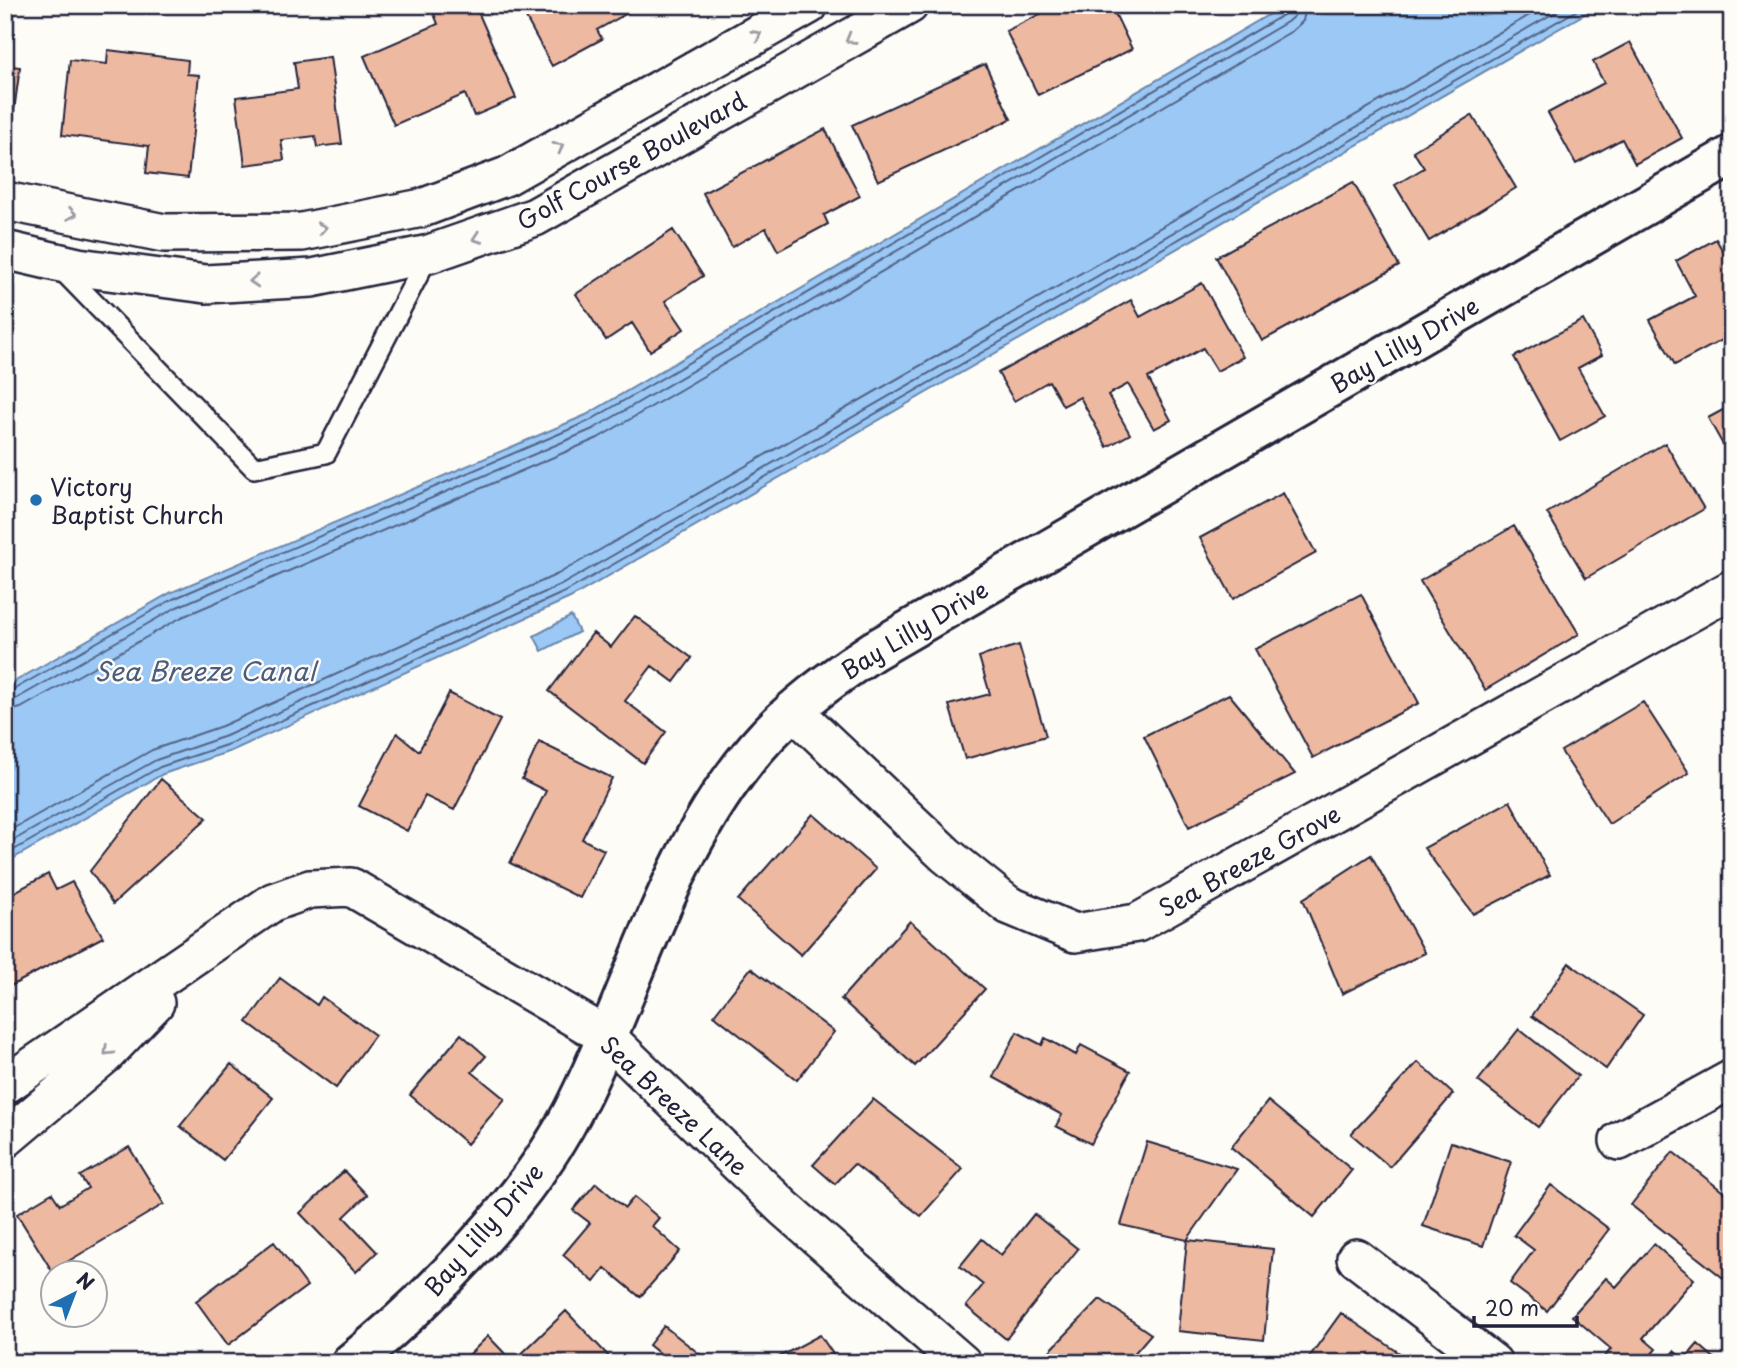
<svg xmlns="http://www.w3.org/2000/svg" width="1737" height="1368" viewBox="0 0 1737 1368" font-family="'Playpen Sans',sans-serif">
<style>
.water{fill:#9bc8f5;stroke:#6b86ab;stroke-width:2}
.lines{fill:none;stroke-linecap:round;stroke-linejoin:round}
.shore{stroke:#526485;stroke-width:2}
.building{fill:#eeb9a1;stroke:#22223b;stroke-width:2}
.service-casing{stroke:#22223b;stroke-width:24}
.minor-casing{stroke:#22223b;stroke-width:42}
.secondary-casing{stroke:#22223b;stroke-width:44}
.service{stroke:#fdfcf7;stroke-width:19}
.minor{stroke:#fdfcf7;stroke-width:37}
.secondary{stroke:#fdfcf7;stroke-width:38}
.oneway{stroke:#9a9aa2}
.poi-dot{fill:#1f6fb2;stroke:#fdfcf7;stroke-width:2.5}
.labels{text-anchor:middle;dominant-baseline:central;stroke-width:5;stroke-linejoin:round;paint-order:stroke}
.street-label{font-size:24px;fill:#22223b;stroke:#fdfcf7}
.poi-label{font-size:24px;fill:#22223b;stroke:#fdfcf7;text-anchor:start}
.water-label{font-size:26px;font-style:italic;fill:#4c5c7c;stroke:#fdfcf7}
</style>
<rect width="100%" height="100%" fill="#fdfcf7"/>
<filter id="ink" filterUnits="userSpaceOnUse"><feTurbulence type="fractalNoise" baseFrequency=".0143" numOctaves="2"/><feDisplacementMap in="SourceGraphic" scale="14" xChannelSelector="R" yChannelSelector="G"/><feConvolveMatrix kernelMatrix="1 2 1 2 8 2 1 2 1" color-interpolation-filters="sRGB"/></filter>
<g filter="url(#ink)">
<path class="water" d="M1285 5H1600L570 598 231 751 163 774 5 863V687L170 593 586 415Z
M571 616 579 632 542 651 534 636Z"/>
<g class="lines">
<path class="shore" d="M5 692 11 691 173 599 589 421 1283 15 1287 5
M5 701 16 699 177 607 593 429 1287 22 1294 16 1296 5
M5 712 21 708 182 617 598 438 1292 31 1303 21 1306 5
M5 833 152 750 222 726 558 574 1547 5
M5 845 156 760 226 736 563 584 1568 5
M5 855 160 767 229 744 567 591 1586 5"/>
</g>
<path class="building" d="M453 5H475L516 98 474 116 465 94 394 125 364 56 438 24 434 14Z
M519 5H642L597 30 602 39 552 66Z
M1058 5H1111L1132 49 1038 95 1006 31Z
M1630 42 1682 138 1635 164 1622 139 1576 164 1548 113 1604 83 1593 62Z
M108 50 188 60 187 74 199 75 188 178 146 173 149 146 62 135 70 60 107 64Z
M330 57 342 144 317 147 315 136 281 140 284 160 245 165 236 97 298 89 294 62Z
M985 64 1011 119 878 181 852 125Z
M5 65 20 67 13 118 5 117Z
M1472 115 1516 188 1429 241 1395 185 1424 168 1413 151Z
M825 129 860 196 824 215 828 224 778 251 766 228 732 247 703 193Z
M1353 182 1399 266 1262 341 1216 257Z
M673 230 703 276 665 301 684 329 650 351 632 323 606 340 576 294Z
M1716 239 1732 267V335L1675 365 1650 320 1695 296 1676 261Z
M1202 283 1243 357 1217 371 1203 348 1148 378 1171 420 1154 429 1128 384 1108 395 1130 434 1107 447 1080 397 1063 406 1049 381 1014 401 998 373 1131 300 1140 317Z
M1583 320 1602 355 1578 368 1605 416 1560 441 1514 357Z
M1732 405V461L1708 418Z
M1665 443 1704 509 1586 578 1547 513Z
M1283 493 1316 553 1233 599 1200 538Z
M1514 526 1579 634 1485 690 1420 581Z
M1361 594 1419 703 1313 758 1255 649Z
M635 616 692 658 674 682 652 666 625 701 666 732 643 763 549 691 593 633 611 647Z
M1019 645 1046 736 965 759 949 705 990 694 979 657Z
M449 693 500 720 454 810 425 796 407 831 359 806 397 733 419 751Z
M1229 694 1295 774 1189 827 1144 736Z
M1643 702 1689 773 1609 824 1561 751Z
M539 742 612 778 582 839 604 850 580 898 510 863 546 791 522 779Z
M161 779 207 818 113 904 90 871Z
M1510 801 1550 875 1473 914 1424 848Z
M813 814 876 869 801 955 738 900Z
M1371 855 1425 953 1342 994 1303 899Z
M48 874 56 890 72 882 103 937 5 989V897Z
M910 921 985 989 915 1066 841 999Z
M1569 963 1643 1015 1606 1069 1532 1016Z
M751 968 834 1032 797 1080 714 1015Z
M280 978 317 1005 322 997 375 1035 336 1088 247 1022Z
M1519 1029 1578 1076 1538 1127 1478 1081Z
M1017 1032 1042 1045 1045 1038 1076 1055 1081 1045 1130 1071 1091 1144 1056 1126 1062 1115 993 1077Z
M461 1034 486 1056 472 1072 505 1099 467 1144 410 1095Z
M1418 1062 1453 1094 1390 1167 1351 1134Z
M231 1064 273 1098 223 1160 180 1126Z
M873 1099 963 1169 921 1216 854 1164 835 1184 813 1165Z
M1268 1101 1352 1170 1314 1217 1231 1147Z
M1147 1142 1237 1169 1187 1240 1121 1225Z
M1451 1142 1511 1162 1483 1246 1423 1226Z
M129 1147 164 1204 52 1271 17 1214 52 1193 60 1205 88 1188 80 1176Z
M1673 1152 1732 1199V1285L1631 1205Z
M344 1171 367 1195 344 1217 377 1252 356 1272 300 1213Z
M596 1183 625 1208 634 1197 659 1218 652 1226 680 1251 640 1297 605 1268 594 1282 563 1255 590 1223 573 1210Z
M1551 1185 1609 1229 1547 1311 1510 1283 1534 1250 1514 1235Z
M1034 1214 1078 1249 1006 1339 966 1306 983 1285 960 1266 982 1239 1001 1255Z
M1187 1240 1273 1249 1264 1340 1178 1331Z
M274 1242 307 1286 228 1345 196 1301Z
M1654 1244 1694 1279 1643 1338 1656 1349 1644 1363H1599L1611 1349 1572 1316 1606 1278 1616 1287Z
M1100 1299 1151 1334 1126 1363H1054L1045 1356Z
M566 1311 615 1363H461L488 1336 513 1362Z
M1341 1313 1414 1363H1305Z
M664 1326 711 1363H671L649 1345Z
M820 1335 839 1363H768Z
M1698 1344 1720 1363H1664L1674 1351 1684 1360Z"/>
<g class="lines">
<defs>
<path id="service" d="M60 268 254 468 326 453 429 254"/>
<path id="minor" d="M5 201 164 233 302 232 422 208 507 176 809 5
M5 250 78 267 206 284 312 278 429 254 535 217 909 5
M793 710 946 855 1008 905 1075 933 1137 923 1732 589
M5 1085 273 902 310 889 351 887 606 1036 784 1208 962 1363
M5 1139 106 1054 155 1003
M1619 1141 1732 1079
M1356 1258 1493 1363"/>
<path id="secondary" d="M351 1363C431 1299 526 1202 573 1111 635 990 666 853 756 748 789 709 831 679 873 651L1732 155"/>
</defs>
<use href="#service" class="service-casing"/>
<use href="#minor" class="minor-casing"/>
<use href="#secondary" class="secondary-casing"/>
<use href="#service" class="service"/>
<use href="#minor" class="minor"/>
<use href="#secondary" class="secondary"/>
</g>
<defs><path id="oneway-chevron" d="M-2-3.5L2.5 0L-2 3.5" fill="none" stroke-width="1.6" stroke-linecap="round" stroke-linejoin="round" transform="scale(1.75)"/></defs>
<g class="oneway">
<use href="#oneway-chevron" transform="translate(757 35) rotate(-30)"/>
<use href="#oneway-chevron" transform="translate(850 39) rotate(150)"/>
<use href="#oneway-chevron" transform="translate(559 147) rotate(-30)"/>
<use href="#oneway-chevron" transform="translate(72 214) rotate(11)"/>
<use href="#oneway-chevron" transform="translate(322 228) rotate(-11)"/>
<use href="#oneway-chevron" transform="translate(477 238) rotate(161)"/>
<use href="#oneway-chevron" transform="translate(254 281) rotate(177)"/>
<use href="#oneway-chevron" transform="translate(108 1051) rotate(136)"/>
</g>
</g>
<circle class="poi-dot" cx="36" cy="500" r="7"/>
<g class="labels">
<g class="street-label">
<text transform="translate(631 160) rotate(-29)">Golf Course Boulevard</text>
<text transform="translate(1404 344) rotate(-30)">Bay Lilly Drive</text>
<text transform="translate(914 629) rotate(-31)">Bay Lilly Drive</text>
<text transform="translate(1249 860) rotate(-29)">Sea Breeze Grove</text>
<text transform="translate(675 1105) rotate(43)">Sea Breeze Lane</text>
<text transform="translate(483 1229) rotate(-49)">Bay Lilly Drive</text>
</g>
<g class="poi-label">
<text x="50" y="486">Victory<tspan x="50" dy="28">Baptist Church</tspan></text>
</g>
<g class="water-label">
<text x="205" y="670">Sea Breeze Canal</text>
</g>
</g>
<rect width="1737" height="1368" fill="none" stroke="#fdfcf7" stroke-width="28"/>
<rect x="14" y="14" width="1709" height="1340" fill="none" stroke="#22223b" stroke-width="2.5" filter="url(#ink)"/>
<g transform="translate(74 1294) rotate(42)"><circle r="33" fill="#fdfcf7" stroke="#a5a5ac" stroke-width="2"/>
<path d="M0-5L12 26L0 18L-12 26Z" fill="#1f6fb2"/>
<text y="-10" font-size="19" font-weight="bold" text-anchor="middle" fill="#22223b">N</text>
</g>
<path d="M1474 1316v10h103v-10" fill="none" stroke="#22223b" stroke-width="3.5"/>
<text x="1485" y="1316" font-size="21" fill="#22223b" stroke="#fdfcf7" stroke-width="5" paint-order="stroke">20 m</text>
</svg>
